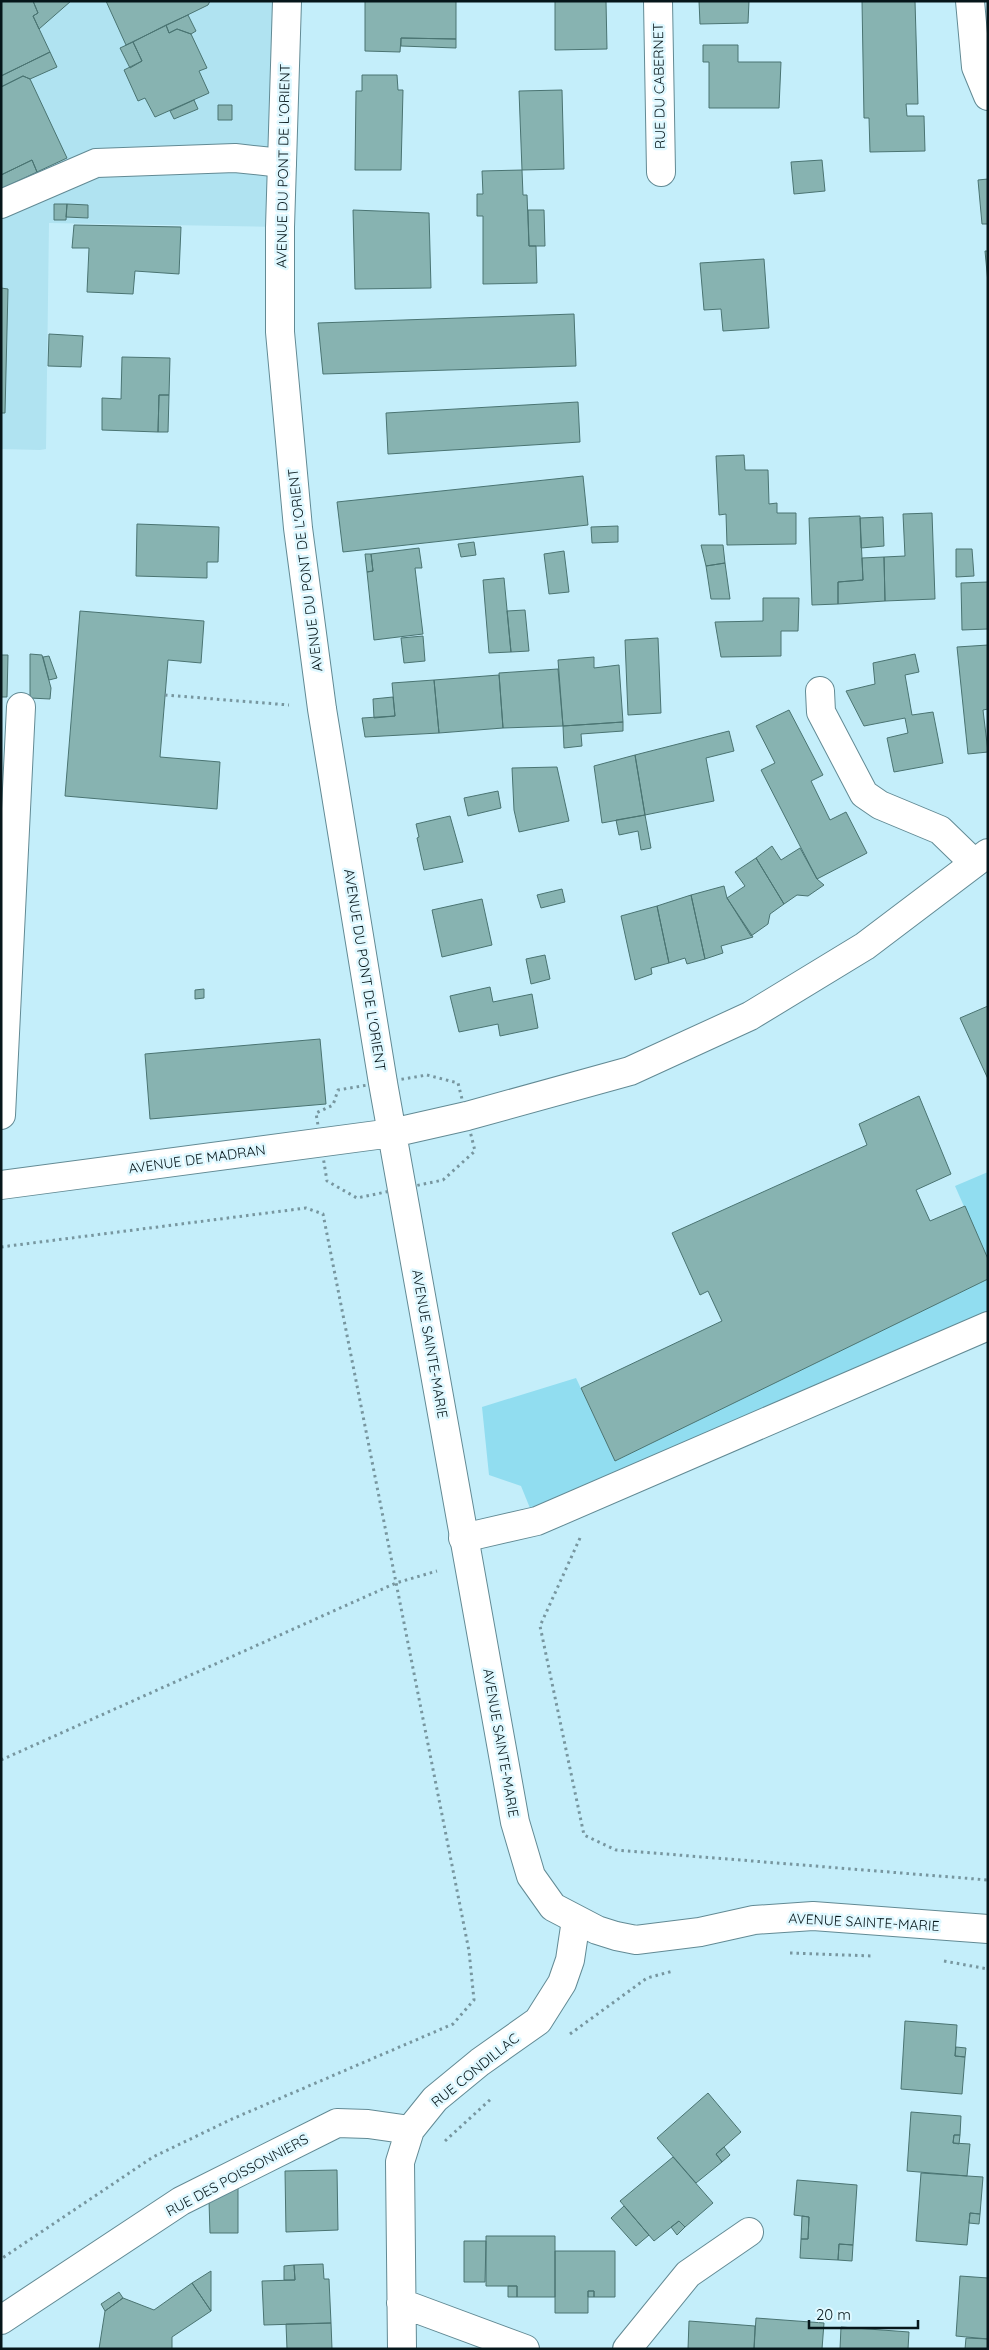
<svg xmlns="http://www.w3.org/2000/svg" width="989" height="2350" viewBox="0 0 989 2350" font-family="Quicksand,sans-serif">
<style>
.built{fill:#b0e3f1}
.green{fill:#91ddf0}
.building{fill:#87b3b1;stroke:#4a7472}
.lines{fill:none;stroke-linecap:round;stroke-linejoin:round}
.minor-casing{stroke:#628a94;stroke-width:30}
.major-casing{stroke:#628a94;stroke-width:30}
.path{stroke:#77969f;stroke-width:3;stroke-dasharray:2.5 4;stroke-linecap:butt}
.minor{stroke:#fff;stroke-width:28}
.major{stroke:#fff;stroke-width:28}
.labels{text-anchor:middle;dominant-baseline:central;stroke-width:5;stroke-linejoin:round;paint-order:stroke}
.street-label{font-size:14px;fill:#06161a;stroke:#dff8ff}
</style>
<rect width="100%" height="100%" fill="#c4eefa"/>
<path class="built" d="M1 1H287L280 227 49 223 46 449 40 450 1 449Z"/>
<path class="green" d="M988 1172V1261L955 1186Z
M988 1279V1313L532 1513 521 1486 489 1475 482 1407 576 1378 615 1461Z"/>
<path class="building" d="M1 1H33L38 13 33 16 50 52 1 76Z
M33 1H71L39 29 33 16 38 13Z
M106 1H210L208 5 126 45Z
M365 1H456V39L401 38 400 52 365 51Z
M555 1H606L607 49 555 50Z
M699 1H749L748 23 700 24Z
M862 1H915L918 104H906L907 116H924L925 151 870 152 869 118H864Z
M188 15 196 31 191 34 177 29 169 33 166 25Z
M166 25 169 33 177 29 191 34 207 68 199 71 209 93 155 117 145 98 138 101 124 70 142 61 133 42Z
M401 38 456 39V48L401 46Z
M133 42 142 61 130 68 120 48Z
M703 45H738V62H781L779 108H709V62H703Z
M50 52 57 67 30 79 23 76 1 87V76Z
M362 75H397L398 90H403L401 170H355L356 91H362Z
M23 76 30 79 67 158 37 172 32 160 1 175V87Z
M562 90 564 169 522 170 519 91Z
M194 100 198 109 174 119 170 111Z
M218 105H232V120H218Z
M32 160 37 172 1 189V175Z
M822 160 825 191 794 194 791 162Z
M522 170 523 195H527L529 246H536L537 283 483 284V216H477V194H483L482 171Z
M988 179V224H982L978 180Z
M54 204H67L66 220H54Z
M67 204 88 205V218L66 217Z
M353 210 429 213 431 288 355 289Z
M528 210H544L545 246H529Z
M74 225 181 227 179 274 135 271 133 294 87 292 89 248H72Z
M985 251H988V283Z
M764 259 769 328 723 331 721 309 704 310 700 263Z
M1 288 8 289 5 413H1Z
M574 314 576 366 323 374 318 323Z
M49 334 83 336 81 367 48 366Z
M122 357 170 358 169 395H159L158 432 102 430V398L121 399Z
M159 395H169L168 432H158Z
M578 402 580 442 388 454 386 413Z
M744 455 745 470H768L769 504 777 503V513H796V544L727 545 726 514 719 515 716 456Z
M583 476 588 525 343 552 337 502Z
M932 513 935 599 885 601 884 557 905 556 903 514Z
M860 516 863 580 838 582V604L812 605 809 518Z
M883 517 884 546 861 548 860 518Z
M137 524 219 527 218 562H207V578L136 576Z
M618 526V542L592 543 591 527Z
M474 542 476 555 461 557 458 544Z
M701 545H723L725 563 706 566Z
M419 548 422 568H415L423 634 374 640 367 572 373 571 371 554Z
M956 549H972L974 576 956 577Z
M564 551 569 592 549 594 544 554Z
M365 554H371L373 571 367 572Z
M884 557 885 601 838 604V582L863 580 862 558Z
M725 563 730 599H711L706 566Z
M504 578 511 652 489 653 483 580Z
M988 582V629L962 630 961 583Z
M763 598H799L798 631H781V656L721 657 715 622 763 621Z
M525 610 529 651 511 652 507 611Z
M80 611 204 621 201 663 168 660 160 757 220 762 217 809 65 796Z
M423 636 425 661 404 663 401 638Z
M658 638 661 713 628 715 625 640Z
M988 645V709L983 710 988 752 968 754 957 647Z
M30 654 42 655 51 688 50 699 30 698Z
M915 654 919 672 905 675 912 715 933 712 943 763 894 772 887 738 908 733 905 718 864 726 846 691 875 684 873 663Z
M1 655H8L7 697H1Z
M49 656 57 678 49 680 43 657Z
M594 657V668L619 665 623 722 563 726 558 660Z
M558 669 563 726 503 728 499 673Z
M499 675 503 728 439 733 434 680Z
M434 680 439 733 365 737 362 718 395 716 392 683Z
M393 697 395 716 374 718 373 699Z
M789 710 823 775 811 781 830 820 846 812 867 853 817 879 761 770 775 763 756 726Z
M623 722V731L581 734 582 746 564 748 563 726Z
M729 731 734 751 706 758 714 801 645 815 635 755Z
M635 755 645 815 602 823 594 766Z
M557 767 569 821 519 832 514 810 512 768Z
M498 791 501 808 468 816 464 798Z
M645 815 651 848 641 850 638 831 619 835 616 820Z
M450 816 463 862 424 870 417 838 419 837 416 824Z
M772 846 781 860 800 848 817 879 824 885 808 896 797 895 784 904 756 858Z
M756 858 784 904 770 914 768 924 751 936 727 898 745 886 735 872Z
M724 886 727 898 753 937 721 946 723 953 705 959 691 895Z
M562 889 565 902 541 908 537 895Z
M691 895 705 959 687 964 685 958 669 963 657 906Z
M482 899 492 945 442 957 432 910Z
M657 906 669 963 651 968 652 974 635 980 621 916Z
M545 955 550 979 531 984 526 959Z
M490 987 493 1002 532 994 538 1028 500 1036 498 1024 459 1032 450 996Z
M204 989V998L195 999V990Z
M988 1006V1079L960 1018Z
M320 1039 326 1104 150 1119 145 1054Z
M919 1096 951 1174 916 1190 930 1221 965 1206 988 1259V1279L615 1461 581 1388 722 1321 708 1291 700 1295 672 1233 867 1145 859 1124Z
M905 2021 957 2025 955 2056 965 2057 962 2094 901 2089Z
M956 2047 966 2048 965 2057 955 2056Z
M708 2093 741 2132 716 2154 722 2162 696 2183 657 2138Z
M911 2112 961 2116 960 2135H954L953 2143 970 2144 967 2176 907 2171Z
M954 2135H960L959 2144 953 2143Z
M724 2147 730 2155 722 2162 716 2154Z
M673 2157 713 2203 685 2227 679 2221 654 2241 620 2201Z
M337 2170 338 2230 286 2232 285 2171Z
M921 2173 983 2177 980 2214 970 2213 967 2245 916 2241Z
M797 2180 857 2185 853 2245 839 2244 838 2260 800 2258 801 2239H808L809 2217 794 2215Z
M238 2185V2233H210L209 2201Z
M624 2206 649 2235 636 2246 611 2218Z
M970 2213 980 2214 979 2224 969 2223Z
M802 2216 809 2217 808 2239H801Z
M679 2221 685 2227 677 2235 671 2227Z
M486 2236H555V2297H517V2286H486Z
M464 2241H486L485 2282H464Z
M839 2244 853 2245 852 2261 838 2260Z
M555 2251H615V2297H594V2291H588V2313H555Z
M323 2264 324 2279H329L331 2323 264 2325 262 2281 295 2280 294 2265Z
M294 2265 295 2280H284V2266Z
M211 2271V2311L192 2283Z
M960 2276 988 2278V2339L956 2336Z
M192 2283 211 2311 172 2337V2349H99L105 2311 123 2298 154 2310Z
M508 2286H517V2297H508Z
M588 2291H594V2297H588Z
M119 2292 123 2298 105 2311 101 2304Z
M756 2318 824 2323 822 2349H754Z
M689 2321 755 2326 754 2349H688Z
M331 2323 332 2349H287L286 2324Z
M841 2327 909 2332 908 2349H840Z
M966 2338 988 2339V2349H965Z"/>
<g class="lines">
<defs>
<path id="minor" d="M658 1 661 172
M970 1 976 67 988 96
M1 204 96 163 235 158 282 163
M820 691 821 712 864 794 880 805 940 830 974 863
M1 1115 21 707
M463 1538 537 1521 988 1326
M401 2303 525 2349
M1 2320 181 2201 337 2123 368 2124 410 2130
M402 2349 400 2162 410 2130 435 2099 480 2062 538 2021 562 1983 570 1960 576 1920
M627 2349 688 2274 749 2232"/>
<path id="major" d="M287 1 280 227V332L298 528 322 709 383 1083 515 1822 531 1876 553 1907 597 1930 616 1936 636 1940 700 1932 754 1920 813 1916 988 1929
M1 1185 392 1133 467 1116 630 1071 750 1016 865 946 988 853"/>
</defs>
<use href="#minor" class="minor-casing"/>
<use href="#major" class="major-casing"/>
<path class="path" d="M165 695 289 705
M427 1075 458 1083 475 1151 443 1180 357 1198 327 1181 316 1113 333 1105 338 1090Z
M1 1247 306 1208 323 1214 469 1951 474 2000 453 2024 232 2119 153 2157 1 2259
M580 1538 540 1626 584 1835 616 1850 988 1880
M1 1760 396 1583 437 1571
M790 1953 873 1956
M944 1961 988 1969
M570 2034 647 1978 673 1971
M445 2141 492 2098"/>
<use href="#minor" class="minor"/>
<use href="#major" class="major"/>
</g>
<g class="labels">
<g class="street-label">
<text transform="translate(659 86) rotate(-91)">RUE DU CABERNET</text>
<text transform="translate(283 166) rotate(-89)">AVENUE DU PONT DE L'ORIENT</text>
<text transform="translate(305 570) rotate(-97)">AVENUE DU PONT DE L'ORIENT</text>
<text transform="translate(365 970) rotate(81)">AVENUE DU PONT DE L'ORIENT</text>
<text transform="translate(197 1159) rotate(-8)">AVENUE DE MADRAN</text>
<text transform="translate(430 1344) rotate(80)">AVENUE SAINTE-MARIE</text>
<text transform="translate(501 1743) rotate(80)">AVENUE SAINTE-MARIE</text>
<text transform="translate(864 1922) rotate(3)">AVENUE SAINTE-MARIE</text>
<text transform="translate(475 2070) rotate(-39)">RUE CONDILLAC</text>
<text transform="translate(237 2175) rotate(-28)">RUE DES POISSONNIERS</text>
</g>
</g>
<rect width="989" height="2350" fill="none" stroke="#06161a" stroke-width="5"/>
<path d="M809 2320v8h109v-8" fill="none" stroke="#06161a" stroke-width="2.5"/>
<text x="816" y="2320" font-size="15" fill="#06161a" stroke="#dff8ff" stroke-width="4" paint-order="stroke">20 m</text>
</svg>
